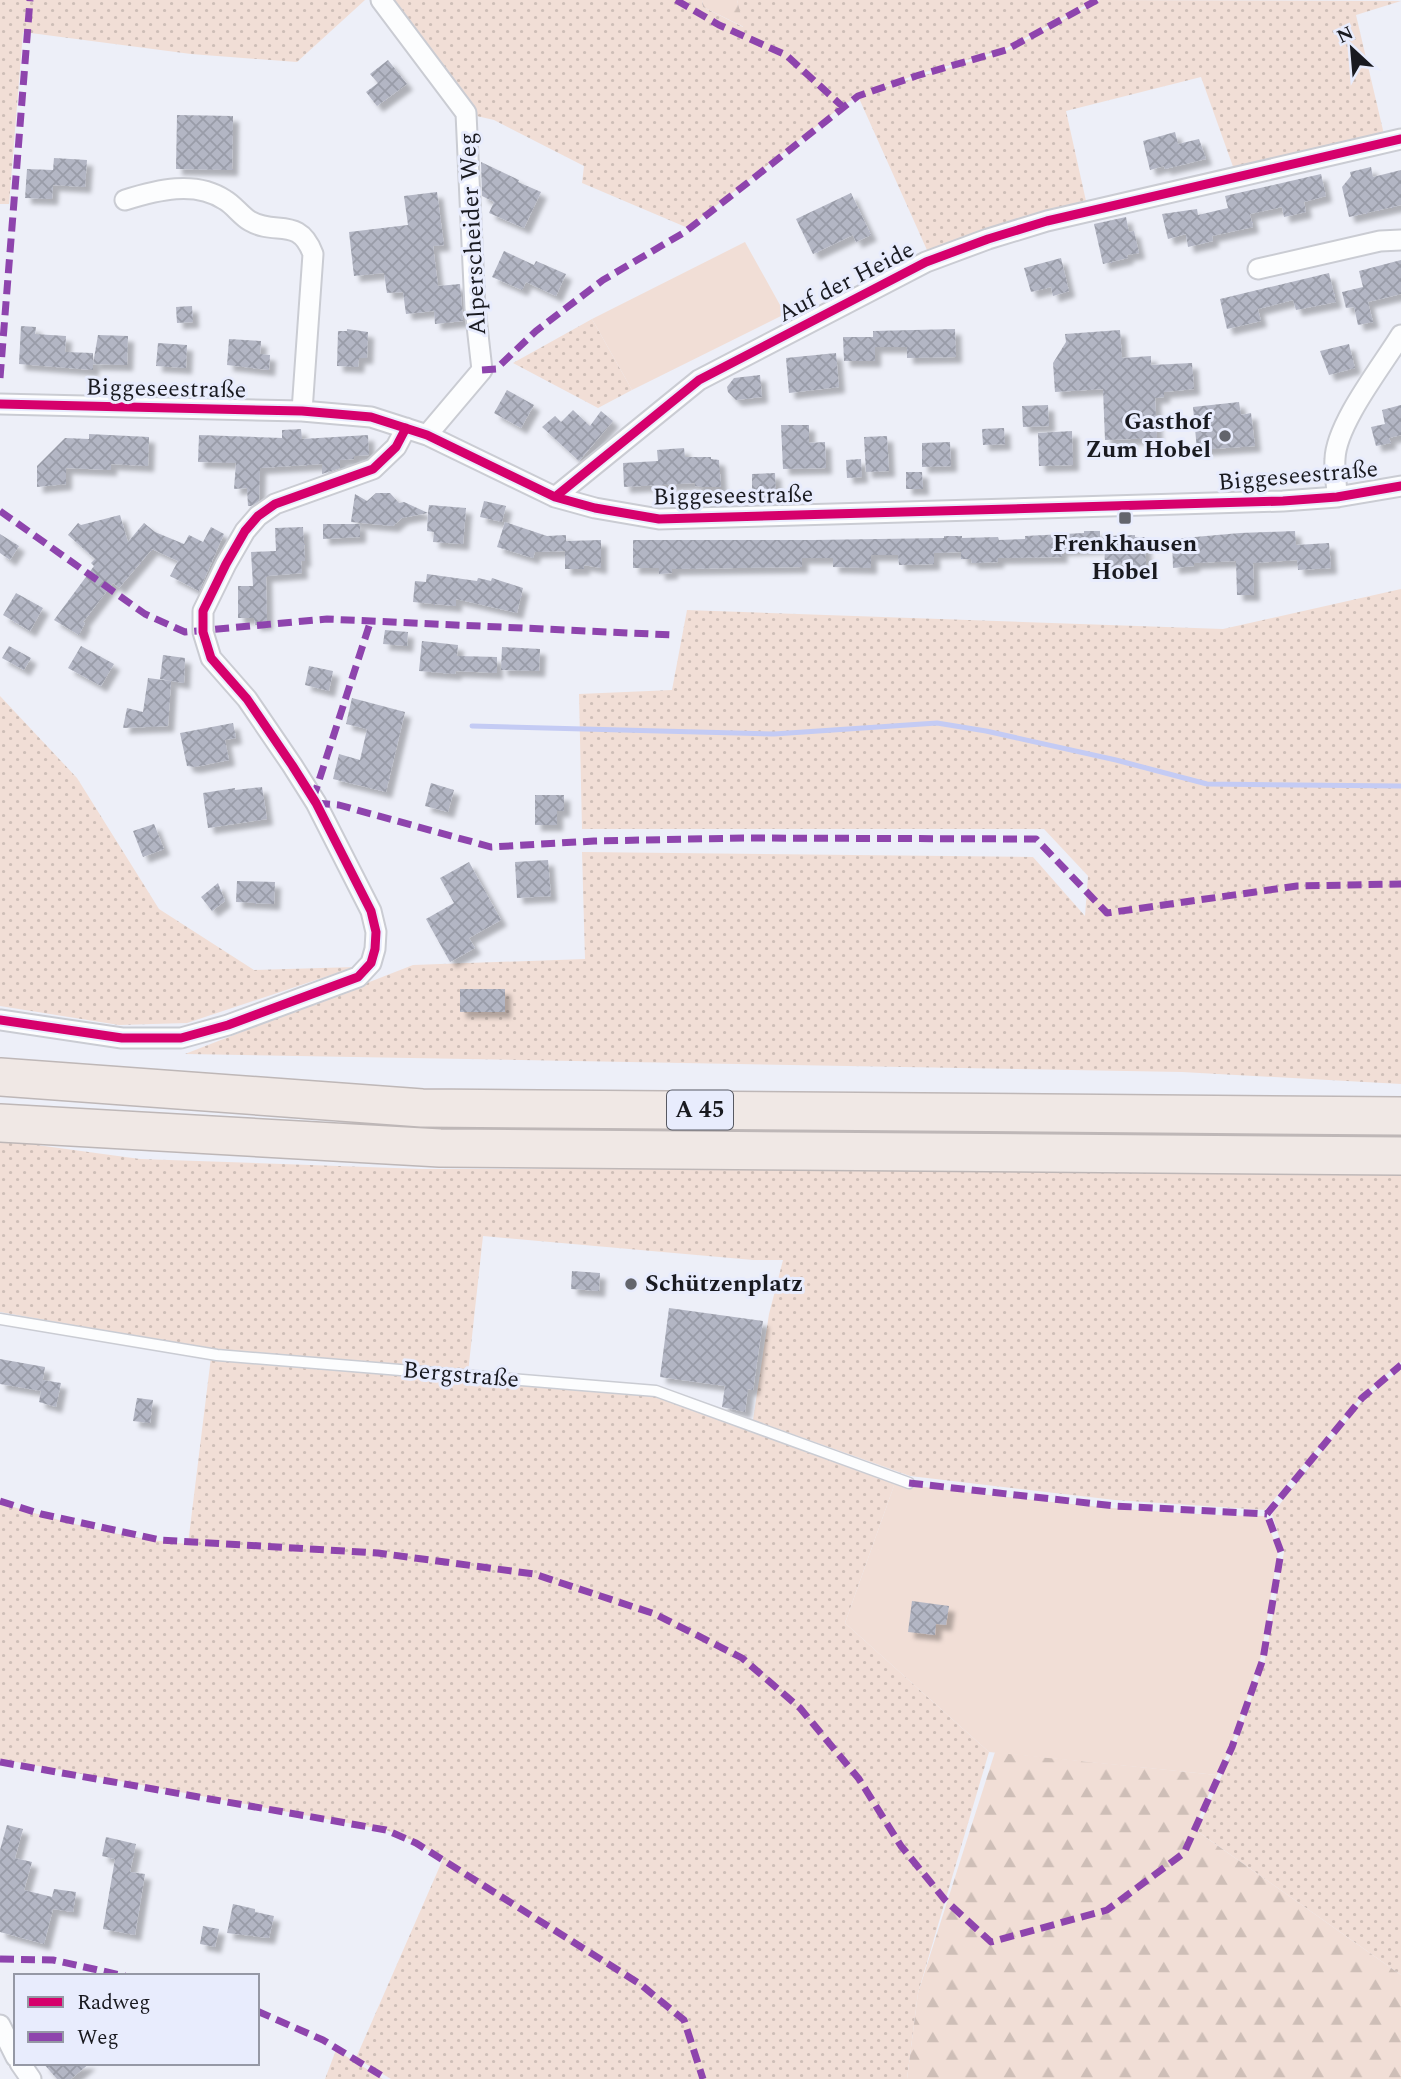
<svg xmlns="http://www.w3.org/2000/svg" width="1401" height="2079" viewBox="0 0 1401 2079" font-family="Spectral,serif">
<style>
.green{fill:url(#green-dots)}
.forest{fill:url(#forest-firs)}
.pitch{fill:#f1ded6}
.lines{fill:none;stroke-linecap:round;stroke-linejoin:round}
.stream{stroke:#c4cbf4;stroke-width:5}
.building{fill:url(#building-cross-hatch);filter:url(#shadow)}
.service-casing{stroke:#caccd3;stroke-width:13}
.minor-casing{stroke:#caccd3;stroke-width:23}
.motorway-casing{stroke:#beb7b7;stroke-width:40}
.service{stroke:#fcfdfe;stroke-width:10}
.minor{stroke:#fcfdfe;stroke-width:19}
.motorway{stroke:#f0e8e5;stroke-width:37}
.quiet{stroke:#8e44ad;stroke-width:7;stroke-dasharray:14 7;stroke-linecap:butt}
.cycleway-casing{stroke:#e8ecfd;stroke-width:13}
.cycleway{stroke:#d6006c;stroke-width:9}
.poi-dot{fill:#63656c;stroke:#e8ecfd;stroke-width:2.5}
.labels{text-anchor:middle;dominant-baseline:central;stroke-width:6;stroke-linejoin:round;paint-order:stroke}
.shield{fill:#e8ecfd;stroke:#575962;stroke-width:2}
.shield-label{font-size:23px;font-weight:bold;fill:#191a20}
.street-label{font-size:24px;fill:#191a20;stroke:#e8ecfd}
.poi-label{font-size:24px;font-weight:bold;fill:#191a20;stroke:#e8ecfd;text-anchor:end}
</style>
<defs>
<pattern id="green-dots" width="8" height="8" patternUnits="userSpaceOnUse" patternTransform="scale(1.75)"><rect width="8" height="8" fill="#f1ded6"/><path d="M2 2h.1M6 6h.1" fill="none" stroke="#cebeb7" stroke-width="1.8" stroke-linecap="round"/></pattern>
<pattern id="forest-firs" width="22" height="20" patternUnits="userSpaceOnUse" patternTransform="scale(1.75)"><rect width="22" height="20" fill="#f1ded6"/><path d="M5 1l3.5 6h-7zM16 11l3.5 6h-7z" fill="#cebeb7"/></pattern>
<pattern id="building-cross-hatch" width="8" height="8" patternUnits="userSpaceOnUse" patternTransform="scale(1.75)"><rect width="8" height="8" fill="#b3b6c4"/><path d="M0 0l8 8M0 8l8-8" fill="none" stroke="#999ca8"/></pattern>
<filter id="shadow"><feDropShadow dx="6" dy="6" stdDeviation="2" flood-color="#0004"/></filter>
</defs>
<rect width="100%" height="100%" fill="#edeff8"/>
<path class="green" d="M0 0H365L297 62 191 54 23 32 9 204H0Z
M385 0H702L703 7 743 27 737 0H1095L1005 49 915 75 878 89 1006 51 1100 0 1401 1 1356 15 1386 143 1236 175 1201 77 1066 111 1088 210 931 259 858 96 842 106 688 228 582 183 584 166 494 120 468 114Z
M592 319 632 390 598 408 513 363Z
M1401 589V1084L1182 1072 185 1054 413 965 585 959 582 852 1033 857 1085 916 1088 876 1044 829H582L579 694 672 690 687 610 1223 629Z
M0 696 77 778 159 909 254 970 355 967 187 1023 119 1025 0 1006Z
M0 1140 140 1159 423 1169H767L1401 1175V1362L1362 1396 1265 1510 1115 1500 910 1476 753 1420 769 1314 783 1260H753L483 1236 468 1373 221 1351 0 1312Z
M211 1357 656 1395 896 1480 845 1623 989 1752 918 1993 907 2079H391L356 2058 443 1859 416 1842 386 1830 0 1759V1503C60 1521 125 1539 188 1544Z
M1401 1369V1975L1197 1831 1234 1748 1265 1660 1284 1552 1272 1514 1363 1400Z
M336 2050 383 2079H325Z"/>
<path class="forest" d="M702 0H737L744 27 703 7Z
M995 1752 1217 1775 1194 1829 1401 1975V2079H907L918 1993Z"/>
<path class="pitch" d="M745 242 785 314 632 390 592 319Z
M896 1480 916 1486C1032 1500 1148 1515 1265 1516L1278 1551 1261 1657 1231 1746 1217 1775 989 1752 845 1623Z"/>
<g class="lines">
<path class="stream" d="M472 726 774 734 937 723 986 731 1116 760 1207 784 1401 786"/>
</g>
<path class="building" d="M388 60 407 84 377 106 366 92 378 83 370 74Z
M177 115 233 116 232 170 176 169Z
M1175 132 1178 144 1199 139 1206 159 1165 169 1164 166 1150 170 1143 141Z
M54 158 87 160 85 187 53 185 52 199 25 198 27 169 53 170Z
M481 162 519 180 518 182 541 192 524 228 489 213 494 202 482 196Z
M1371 167 1373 177 1401 170V205L1349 217 1342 187 1351 176 1350 172Z
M1321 174 1326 196 1304 202 1306 212 1284 217 1282 207 1250 214 1253 227 1212 236 1213 241 1188 247 1186 234 1168 239 1162 214 1197 209 1198 215 1228 208 1225 196Z
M437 192 444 245 433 246 438 286 460 284 463 321 435 324 434 311 406 314 403 292 387 293 384 273 354 276 349 232 408 225 404 196Z
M851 193 871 235 856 242 853 235 813 254 796 219Z
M1126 217 1129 232 1134 231 1139 253 1127 255 1128 258 1103 264 1094 224Z
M504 251 534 265 536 261 566 274 556 296 526 282 522 290 492 277Z
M1061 258 1069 291 1053 296 1051 287 1031 292 1024 268Z
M1401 260V294L1368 302 1373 322 1358 325 1354 307 1346 308 1342 292 1363 287 1359 271Z
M1329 273 1336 302 1296 310 1293 300 1258 309 1261 321 1227 329 1220 299Z
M192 306 193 322 177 323 176 307Z
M21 326 36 327 35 334 66 336 65 352 93 353V370L19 364Z
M347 329 368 332 367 358H359L358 367 337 366 338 331H347Z
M955 329 956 357 907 358V347H875V361H844L843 337H873V331Z
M1120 330 1122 358 1151 356V365L1192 363 1194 389 1164 392V397L1155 398 1157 438 1105 440 1103 389 1055 392 1053 363 1066 342 1065 334Z
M98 335 128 336 127 365 93 364Z
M229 339 261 341 260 354 270 355 269 370 227 365Z
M158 343 187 345 186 368 156 366Z
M1349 344 1355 368 1329 375 1320 351Z
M836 353 839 387 789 393 786 358Z
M760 375 762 397 736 400 728 392 727 387 734 378Z
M507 390 534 405 521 428 494 413Z
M1239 402 1241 415 1251 413 1255 446 1197 450 1193 407Z
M1048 405 1049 426 1023 427 1022 406Z
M1401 405V435L1389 438 1391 443 1376 446 1371 427 1385 424 1382 410Z
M573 410 590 426 601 411 613 421 579 461 542 427 555 416 561 422Z
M781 425H809V443L825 442 826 468 783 469Z
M1004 428 1005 444 983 445 982 429Z
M301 429 302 439 368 435 369 455 354 456V459L340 460V468L322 474V464L260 468 259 501 251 506H248L247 488 234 489 236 463 198 462 199 435 282 438V430Z
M1072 431 1073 465 1039 466 1038 433Z
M89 434 149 437 148 466 111 464V470L66 468V484L37 487V466L65 438 89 439Z
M887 436 889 471 866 472 864 437Z
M950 442 951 466 922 467V443Z
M684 448 685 457H711V459L719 460 721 487H702L695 486V483L624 487 623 463 658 461 657 450Z
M861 459 862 477 847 478 846 460Z
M906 472H922L923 489H906Z
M775 473 776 493 752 494V474Z
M376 493H390L399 503 404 502 428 513 429 505 466 508 463 544 433 542 434 532 427 531 428 513 402 518 393 526 351 522 355 494 367 501Z
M484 501 506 506 502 522 480 517Z
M120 515 128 542 144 523 155 532 184 544 189 535 203 542 211 527 224 534 199 591 170 576 178 561 152 549 119 588 113 583 83 622 85 623 79 635 54 620 94 566 91 563 95 559 68 535 78 523 81 525Z
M505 522 547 536 566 535V541L601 540V568L584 565V569H565V551L535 552 533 558 497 547Z
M323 524H360V537L323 539Z
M303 527 305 561H301L302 573 266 576 267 624 255 625 254 618H238V586H253L251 552 276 551 275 528Z
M1084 531H1100V548L1061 550 1062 557 998 558V562L972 563 971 559H961V552L934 553V564L899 565 898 555H871V568L833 567V558H802V567L672 569V573L659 574V568H633V540H814L944 538V536H962V538L998 537 999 540 1025 539V536L1084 533Z
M1295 531 1296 545 1329 543 1331 568 1298 570 1297 560 1253 563 1254 595H1237L1236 561 1194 563V566L1173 568 1172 539 1240 533Z
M0 534 19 546 10 560 0 553Z
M1135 535V537H1145L1146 568 1118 564V569H1105L1104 536Z
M427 574 477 581 478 578 491 581 492 578 523 588 517 613 456 599V606L413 602 415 581 426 582Z
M16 593 43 608 30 631 3 615Z
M385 630 408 632 407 646 383 644Z
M422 641 458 645 457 656 497 657V673L456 671 455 674 419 671Z
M9 646 31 658 24 670 2 658Z
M81 646 114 664 101 686 68 668Z
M502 647 540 649 539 671 501 670Z
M163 655 185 658 184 683 160 679Z
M309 666 333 671 329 691 305 685Z
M148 678 171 681 168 726 123 728 127 708 143 712Z
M352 698 405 712 386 792 333 779 339 754 360 760 367 729 346 724Z
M233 723 236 738 225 740 229 760 195 767 187 766 180 733Z
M431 783 454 790 448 812 425 806Z
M262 787 267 819 208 828 203 793 235 788V790Z
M535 795H564V811H557V825H535Z
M154 824 164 849 143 857 133 831Z
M548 860 551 896 517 898 515 862Z
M469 862 501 920 469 938 475 948 450 962 426 919 454 903 440 878Z
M237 881 275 882 274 904 236 902Z
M218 883 225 901 212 911 201 897Z
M460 989H505V1012H460Z
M572 1271 600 1273 599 1291 571 1289Z
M669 1308 763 1321 753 1390 748 1389 745 1412 722 1407 725 1386 660 1377Z
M0 1359 45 1367 41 1391 0 1384Z
M43 1380 61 1383 56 1407 39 1402Z
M137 1398 153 1400 150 1423 133 1421Z
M912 1601 949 1606 946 1625 936 1624 935 1635 908 1632Z
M7 1825 23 1829 15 1858 32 1862 24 1890 52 1897 54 1889 76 1892 73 1912 53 1909 44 1944 0 1932V1850Z
M106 1837 136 1844 130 1872 145 1874 135 1935 103 1929 115 1859 102 1856Z
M233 1904 255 1909V1912L274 1916 269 1938 227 1933Z
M203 1926 219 1929 215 1947 200 1944Z
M43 2063H90L71 2079H57Z"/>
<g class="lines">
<defs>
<path id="service" d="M0 1319 217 1355 656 1391 909 1483"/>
<path id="minor" d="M381 0 466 113 475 308 482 370 427 435
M125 200C157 190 195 180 225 200 234 205 241 216 250 221 276 236 299 216 313 254L302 411
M1258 269 1380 241 1401 240
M0 404 302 411 371 417 427 435 555 497 595 508 659 519 1283 501 1337 497 1401 486
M555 497 699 380 926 262 988 239 1047 221 1401 139
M1337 497C1337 485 1334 471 1335 459 1336 424 1382 366 1401 335
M0 1020 122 1038H181L228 1025 358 977 371 963 375 949 376 932 371 911 316 803 292 765 247 699 211 658 203 632V611L226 564 245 531 258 516 275 504 373 469 396 447 406 428
M0 2025 16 2057
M20 2063 31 2079"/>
<path id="motorway" d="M0 1077 422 1108 1401 1116
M0 1123 440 1148 1401 1156"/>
</defs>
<use href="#service" class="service-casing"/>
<use href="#minor" class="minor-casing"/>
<use href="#motorway" class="motorway-casing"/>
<use href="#service" class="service"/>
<use href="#minor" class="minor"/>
<use href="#motorway" class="motorway"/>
<path class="quiet" d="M676 0 719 25 786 55 842 106
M482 370 496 369 536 331 603 280 685 232 858 96 916 76 1006 50 1097 0
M0 378 30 0
M0 511 145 614 185 632 327 619 673 635
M313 799 371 620
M316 803 339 805 491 847 594 841 744 838 1036 839 1107 913 1297 886 1401 884
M909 1483 1115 1506 1267 1514
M0 1501 41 1514 160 1540 378 1553 534 1574 655 1614 742 1658 800 1708 859 1779 901 1846 945 1900 991 1942 1107 1910 1184 1853 1232 1747 1263 1659 1281 1552 1267 1514
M1267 1514 1362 1398 1401 1365
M0 1762 386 1830 416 1843 640 1984 684 2020 703 2079
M0 1959 53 1960 125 1976
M257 2011 323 2040 387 2079"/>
<defs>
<path id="cycleway" d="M0 404 302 411 371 417 427 435 555 497 595 508 659 519 1283 501 1337 497 1401 486
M555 497 699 380 926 262 988 239 1047 221 1401 139
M0 1020 122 1038H181L228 1025 358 977 371 963 375 949 376 932 371 911 316 803 292 765 247 699 211 658 203 632V611L226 564 245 531 258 516 275 504 373 469 396 447 406 428"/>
</defs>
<use href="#cycleway" class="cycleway-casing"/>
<use href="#cycleway" class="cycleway"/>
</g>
<g class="poi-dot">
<circle cx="1225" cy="436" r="7"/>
<rect x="1118" y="511" width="14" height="14" rx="3.5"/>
<circle cx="631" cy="1284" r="7"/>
</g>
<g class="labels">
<rect class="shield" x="667" y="1090.5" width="66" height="39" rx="5"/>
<g class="shield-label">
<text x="700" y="1110">A 45</text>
</g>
<g class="street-label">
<text transform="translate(473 234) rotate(-93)">Alperscheider Weg</text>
<text transform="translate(846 282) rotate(-27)">Auf der Heide</text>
<text transform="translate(166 389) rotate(1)">Biggeseestraße</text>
<text transform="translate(1298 476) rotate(-5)">Biggeseestraße</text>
<text transform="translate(733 496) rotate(-1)">Biggeseestraße</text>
<text transform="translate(461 1375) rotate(5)">Bergstraße</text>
</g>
<g class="poi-label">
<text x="1211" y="422">Gasthof<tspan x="1211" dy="28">Zum Hobel</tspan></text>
<text x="1125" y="544" text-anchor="middle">Frenkhausen<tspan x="1125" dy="28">Hobel</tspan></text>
<text x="645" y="1284" text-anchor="start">Schützenplatz</text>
</g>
</g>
<rect x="14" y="1974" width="245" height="91" fill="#e8ecfd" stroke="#9598a5" stroke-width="2"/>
<rect x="28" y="1997" width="35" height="10" fill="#d6006c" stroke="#9598a5" stroke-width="2"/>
<text x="77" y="2009" font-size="21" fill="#191a20">Radweg</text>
<rect x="28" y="2032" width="35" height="10" fill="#8e44ad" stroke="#9598a5" stroke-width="2"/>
<text x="77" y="2044" font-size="21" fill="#191a20">Weg</text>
<g transform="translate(1352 49) rotate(334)" stroke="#e8ecfd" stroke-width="5" paint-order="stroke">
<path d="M0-5L12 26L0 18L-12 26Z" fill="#191a20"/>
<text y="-10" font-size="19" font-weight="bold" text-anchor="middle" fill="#191a20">N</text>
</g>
</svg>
